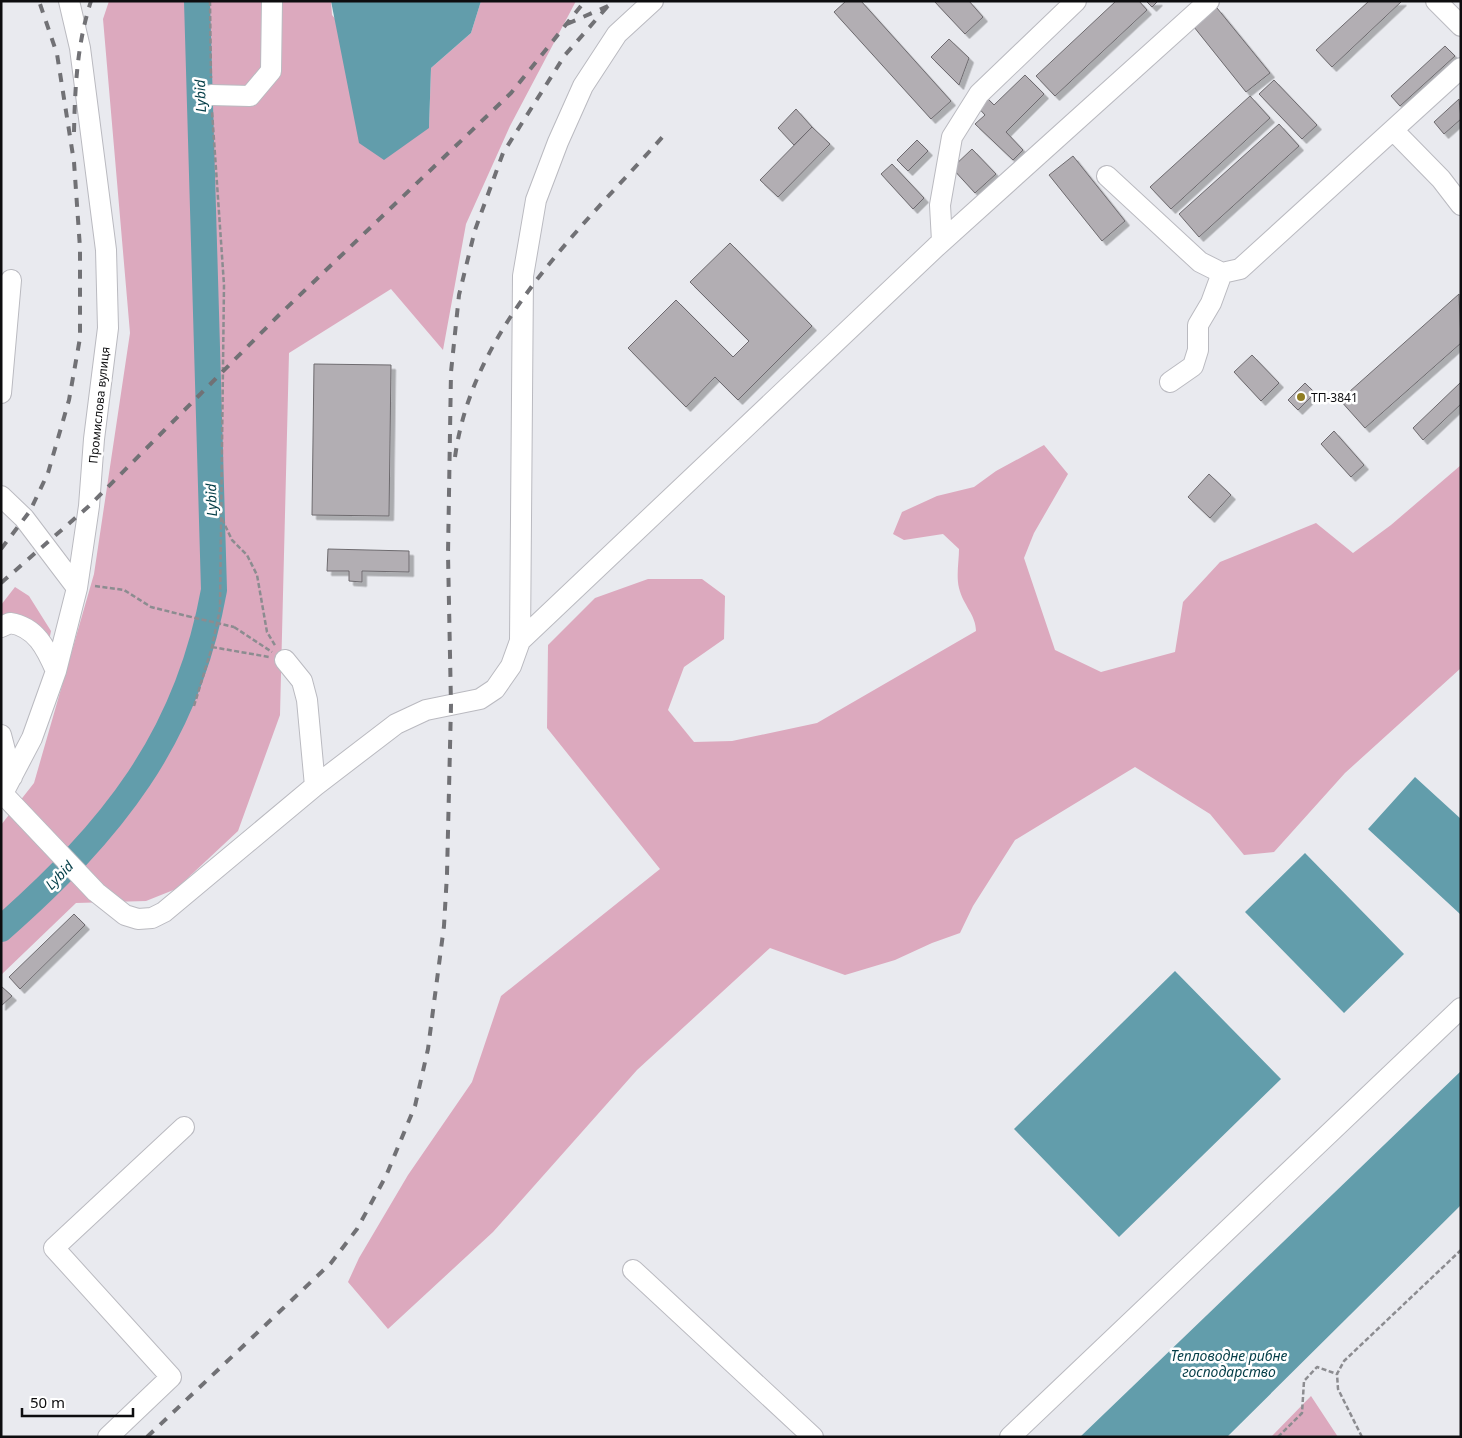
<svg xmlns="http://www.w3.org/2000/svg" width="1462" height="1438" viewBox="0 0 1462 1438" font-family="'Noto Sans',sans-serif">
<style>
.forest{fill:#dca9be}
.water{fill:#629dab}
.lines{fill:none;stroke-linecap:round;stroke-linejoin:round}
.river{stroke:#629dab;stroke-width:26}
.building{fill:#b2aeb3;stroke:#6e6b6f;filter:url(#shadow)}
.minor-casing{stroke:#babac0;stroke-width:22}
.path{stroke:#8c8c90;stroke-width:2.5;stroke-dasharray:5 2.5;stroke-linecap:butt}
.minor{stroke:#fff;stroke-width:20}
.rail{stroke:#717175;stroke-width:4;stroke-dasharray:9 9;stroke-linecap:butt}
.path-bridge{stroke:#8c8c90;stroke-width:2.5;stroke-dasharray:5 2.5;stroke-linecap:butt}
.poi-dot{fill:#907d23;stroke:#fff;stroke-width:2}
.labels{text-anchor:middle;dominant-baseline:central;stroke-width:5;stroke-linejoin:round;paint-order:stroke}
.poi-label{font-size:12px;fill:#0d0d0f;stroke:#fff;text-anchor:start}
.street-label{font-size:12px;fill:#0d0d0f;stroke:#fff}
.water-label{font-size:14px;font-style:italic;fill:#033d47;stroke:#fff}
</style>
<defs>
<filter id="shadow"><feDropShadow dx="4.5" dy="4.5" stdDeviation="0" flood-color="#0004"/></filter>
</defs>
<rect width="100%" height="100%" fill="#e9eaef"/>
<path class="forest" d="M109 1H331L332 15 429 128 431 68 471 33 481 1H576L510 126 466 224 443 350 391 289 289 353 280 715 238 831 176 889 146 901 76 903 1 975V825L34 783 94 574 130 333 103 19Z
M1044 445 1068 474 1034 533 1024 558 1055 650 1101 672 1175 652 1183 602 1220 562 1316 523 1353 553 1391 525 1461 465V668L1345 773 1274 852 1244 855 1210 814 1135 767 1015 840 973 906 960 933 932 943 895 960 845 975 770 948 637 1070 493 1232 388 1329 348 1282 359 1258 408 1175 472 1082 501 996 660 869 547 728 548 645 595 598 648 579H702L725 596 724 639 684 667 668 710 694 742 732 741 817 723 976 631C976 615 963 605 959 588 956 576 959 561 959 549L943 534 904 540 893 534 902 512 937 496 974 487 996 471Z
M15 587 29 596 51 631 47 651 30 630 1 627V605Z
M1311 1396 1338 1437H1271Z"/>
<path class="water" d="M331 1H481L471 33 431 68 429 128 384 160 359 143Z
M1415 777 1461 819 1460 914 1368 829Z
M1305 853 1404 954 1344 1013 1245 912Z
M1175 971 1281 1079 1119 1237 1014 1129Z
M1461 1071V1205L1227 1437H1080Z"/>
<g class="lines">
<path class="river" d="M1 929C112 831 187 739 214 590L197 1"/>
</g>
<path class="building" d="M846 1H861L951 101 931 119 834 12Z
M934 1H969L983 17 965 34Z
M1116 1H1139L1147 10 1055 96 1036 76Z
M1146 1H1158L1152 7Z
M1369 1H1402L1332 67 1316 50Z
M1217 8 1270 73 1246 92 1194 27Z
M949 39 969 58 959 85 931 57Z
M1445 46 1455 56 1400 106 1391 96Z
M1025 75 1044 94 1006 132 1023 150 1013 160 975 124 985 115 975 104 984 95 994 105Z
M1274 80 1317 125 1302 139 1259 94Z
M1250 96 1270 118 1171 209 1150 187Z
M1459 99 1461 119 1444 134 1434 122Z
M796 109 812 127 794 145 778 128Z
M1279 124 1299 146 1199 237 1179 214Z
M812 127 830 144 778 197 760 180Z
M917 140 928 151 908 171 897 160Z
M972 149 996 174 975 193 952 168Z
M1073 156 1125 221 1102 241 1049 175Z
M892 164 924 198 913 209 881 174Z
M730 243 812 326 738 400 715 377 686 407 628 348 676 300 733 357 749 341 690 282Z
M1459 294 1461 343 1365 428 1340 400Z
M1252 355 1279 383 1261 401 1234 372Z
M314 364 391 365 389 516 312 515Z
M1461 382V404L1423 440 1413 428Z
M1305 383 1315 393 1298 410 1288 400Z
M1334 431 1364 465 1351 477 1321 444Z
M1209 474 1231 495 1210 518 1188 497Z
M328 549 409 551V572L362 571V582L349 581V571H327Z
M74 914 85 925 20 989 9 977Z
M1 986 12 996 1 1006Z"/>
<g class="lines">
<defs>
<path id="minor" d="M1436 1 1461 26
M211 95 250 96 271 71 272 1
M1393 130 1441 179 1461 205
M1107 176 1200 262 1222 273 1240 269 1461 68
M942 241 940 205 952 137 979 94 1076 1
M1170 382 1193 366 1198 350V325L1211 303 1222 273
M1 393 11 280
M1 496 24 518 77 588
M1 627 10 623C36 627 46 648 56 671
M520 641 936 247 1209 1
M285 660 302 681 307 700 315 786
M1 735 12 777
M3 794 96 892 125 915 138 919 152 918 164 912 315 786 396 724 426 710 480 699 495 689 511 666 520 641 523 276 536 200 558 142 583 86 617 34 653 1
M1 797 32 738 56 671 77 588 89 506 94 439 108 328 106 250 80 48 69 1
M633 1270 813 1437
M108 1437 171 1377 54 1248 184 1127
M1010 1437 1461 1008"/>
</defs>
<use href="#minor" class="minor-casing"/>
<path class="path" d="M210 1 211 78
M222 519 232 540 247 555 257 575 267 632 276 647
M95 586 124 590 151 607 187 616
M234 627 272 652
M212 647 269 657
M194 706 212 647 220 609 224 285 212 111
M1278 1437 1302 1413 1304 1381 1317 1367 1337 1374
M1362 1437 1338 1389 1337 1374 1344 1361 1461 1250"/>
<use href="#minor" class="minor"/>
<path class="rail" d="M567 24 608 6 614 1
M74 132C75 87 77 44 91 1
M455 457C473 325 582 228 666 133
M1 549 30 511 48 473 69 400 80 338V248L74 162 57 54 39 1
M1 583 89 506 278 316 511 93 585 1
M147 1437 331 1263 357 1229 386 1176 415 1106 428 1049 444 926 447 874 451 705 448 554 451 372 459 295 475 230 503 153 565 55 608 6"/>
<path class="path-bridge" d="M187 616 234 627"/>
</g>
<circle class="poi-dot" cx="1301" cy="397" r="5"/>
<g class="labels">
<g class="poi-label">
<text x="1311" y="397">ТП-3841</text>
</g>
<g class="street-label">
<text transform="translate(99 405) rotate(-84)">Промислова вулиця</text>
</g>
<g class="water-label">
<text transform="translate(200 96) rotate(-92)">Lybid</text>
<text transform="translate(211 500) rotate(-92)">Lybid</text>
<text transform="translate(59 875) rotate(-46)">Lybid</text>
<text x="1229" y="1355">Тепловодне рибне<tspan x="1229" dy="16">господарство</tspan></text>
</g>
</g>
<rect width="1462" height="1438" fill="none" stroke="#0d0d0f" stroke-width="5"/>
<path d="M22 1408v8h111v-8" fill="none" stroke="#0d0d0f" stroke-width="2.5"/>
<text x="30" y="1408" font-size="15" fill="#0d0d0f" stroke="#ffffff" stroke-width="4" paint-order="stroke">50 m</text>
</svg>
